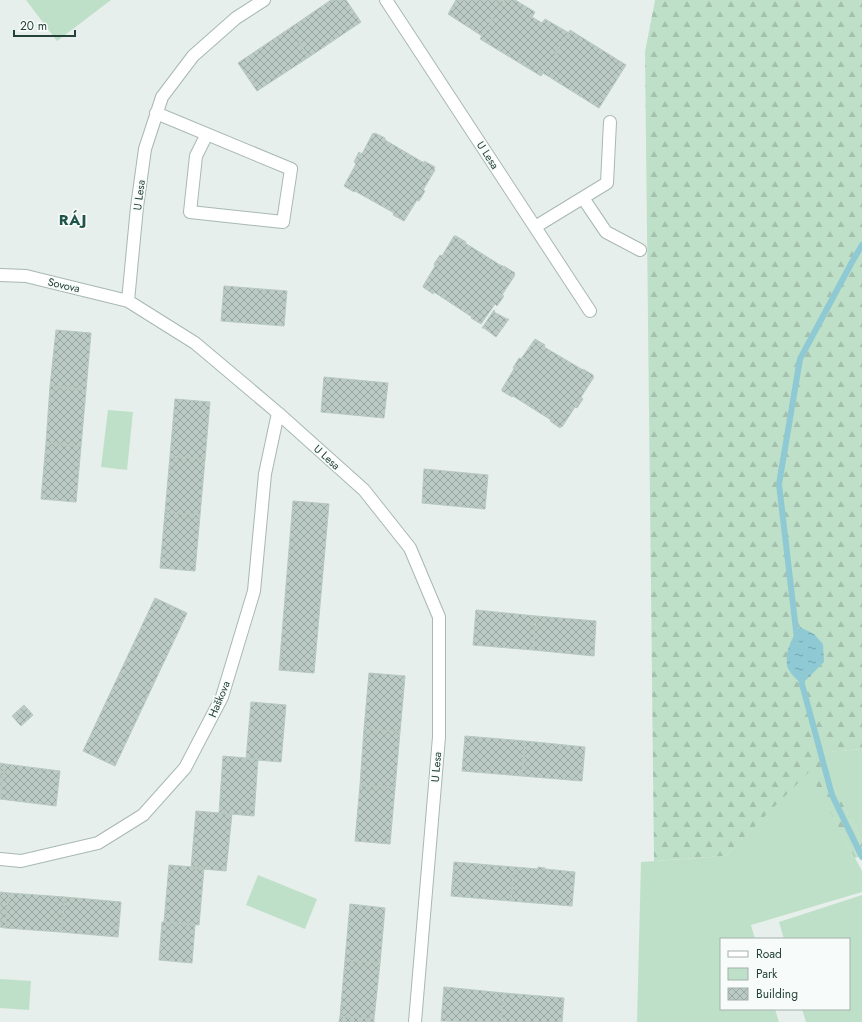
<svg xmlns="http://www.w3.org/2000/svg" width="862" height="1022" viewBox="0 0 862 1022" font-family="Jost,sans-serif">
<style>
.green{fill:#bfe0c8}
.forest{fill:url(#forest-firs)}
.water{fill:url(#water-ripples)}
.lines{fill:none;stroke-linecap:round;stroke-linejoin:round}
.stream{stroke:#8ec9d4;stroke-width:6}
.building{fill:url(#building-cross-hatch);stroke:#b8c9c2}
.minor-casing{stroke:#a8b8b2;stroke-width:14}
.minor{stroke:#fff;stroke-width:12}
.labels{text-anchor:middle;dominant-baseline:central;stroke-width:3.5;stroke-linejoin:round;paint-order:stroke}
.street-label{font-size:11px;fill:#24423a;stroke:#f7fbf9}
.district-label{font-size:15px;font-weight:bold;letter-spacing:1px;fill:#1f5548;stroke:#f7fbf9}
</style>
<defs>
<pattern id="forest-firs" width="22" height="20" patternUnits="userSpaceOnUse"><rect width="22" height="20" fill="#bfe0c8"/><path d="M5 1l3.5 6h-7zM16 11l3.5 6h-7z" fill="#a4c1ad"/></pattern>
<pattern id="water-ripples" width="26" height="14" patternUnits="userSpaceOnUse"><rect width="26" height="14" fill="#8ec9d4"/><path d="M2 4q2-2 4 0t4 0M15 11q2-2 4 0t4 0" fill="none" stroke="#74a5ad"/></pattern>
<pattern id="building-cross-hatch" width="8" height="8" patternUnits="userSpaceOnUse"><rect width="8" height="8" fill="#bbcac4"/><path d="M0 0l8 8M0 8l8-8" fill="none" stroke="#98a6a0"/></pattern>
</defs>
<rect width="100%" height="100%" fill="#e6efeb"/>
<path class="green" d="M26 0H111L57 41Z
M108 410 133 412 127 470 101 467Z
M862 749V841L821 763 820 760 827 752Z
M809 771 862 871V892L751 925 755 939H721V1009H775L779 1022H637L641 862 725 856Z
M258 875 317 899 305 929 246 905Z
M862 895V1022H806L802 1009H849V939H784L779 922Z
M0 979 31 981 29 1010 0 1008Z"/>
<path class="forest" d="M655 0H862V749L827 752 820 760 862 841V856L855 858 809 772 725 856 654 861 645 52Z"/>
<path class="water" d="M800 627 814 634 823 644 824 662 802 684C797 680 788 672 787 665 785 651 792 637 800 627Z"/>
<g class="lines">
<path class="stream" d="M797 639 779 484 800 359 852 262 862 245
M801 676 802 684 832 795 862 857"/>
</g>
<path class="building" d="M331 0H346L361 22 309 57 290 28Z
M456 0H504L482 36 448 14Z
M504 0H515L535 12 532 17 542 23 545 19 569 33 541 76 480 39Z
M290 28 309 57 257 91 238 63Z
M570 30 626 65 599 108 543 73Z
M373 133 374 134 375 133 385 138V140L424 163V161L435 167 434 169 435 170 423 190 425 191 419 201 417 200 404 221 393 215 394 213 355 191 354 192 344 186 356 164 354 162 359 152 362 154Z
M454 236H456L466 242 465 243 500 265 503 266 504 268V266L515 273 514 274 515 275 502 295 504 296 497 306 495 304 481 324 471 318 472 317 434 292 433 294 423 287V286L435 266 434 264 440 255 442 256Z
M224 286 287 291 284 326 221 321Z
M494 310 495 311 494 312 507 319H509L496 337 484 328H482Z
M56 330 91 333 86 390 50 386Z
M535 339 545 345 544 347 583 370V369L593 375V377H594L581 397 583 399 577 408 575 407 562 427 561 426 560 428 550 421 551 420 513 396 512 397 502 391V389L514 369 513 368 519 358 521 359Z
M324 377 388 383 384 418 321 412Z
M50 386 86 390 81 446 46 443Z
M175 399 210 402 205 459 170 456Z
M46 443 81 446 76 502 41 499Z
M170 456 205 459 200 515 165 512Z
M424 469 488 475 485 509 422 503Z
M293 501 329 504 314 673 279 670Z
M165 512 200 515 195 571 160 568Z
M155 598 187 613 115 766 83 751Z
M476 610 536 616 533 650 473 645Z
M536 616 596 621 594 656 533 650Z
M369 673 405 676 400 732 364 729Z
M251 702 286 705 281 762 246 759Z
M24 705 33 715 21 726 12 716Z
M364 729 400 732 395 788 360 785Z
M465 736 525 741 522 776 462 771Z
M525 741 585 747 582 781 522 776Z
M223 756 258 759 254 816 219 813Z
M0 763 5 764 0 798Z
M5 764 60 771 56 806 0 799Z
M360 785 395 788 390 844 355 841Z
M196 811 232 814 226 871 191 868Z
M454 862 514 867 511 901 451 896Z
M169 865 204 868 199 925 164 922Z
M514 867 538 869V867L545 868V869L575 872 572 906 511 901Z
M0 892 9 893 5 928 0 927Z
M9 893 65 897 61 932 5 928Z
M65 897 121 902 118 937 61 932Z
M350 904 385 908 380 963 345 960Z
M162 922 195 925 192 963 159 960Z
M345 960 380 963 374 1019 340 1016Z
M444 987 504 993 501 1022 441 1021Z
M504 993 564 998 562 1022H501Z
M340 1016 374 1019V1022H339Z"/>
<g class="lines">
<defs>
<path id="minor" d="M386 0 590 311
M156 113 291 169 283 222 190 212 196 156 207 134
M583 198 606 232 640 250
M535 227 607 183 610 122
M0 275 26 276 128 301 195 343 278 413 364 490 410 548 439 617V737L415 1022
M128 301 137 207 145 149 162 97 193 56 236 18 264 0
M0 859 21 861 98 843 143 815 185 768 222 697 254 591 265 474 278 413"/>
</defs>
<use href="#minor" class="minor-casing"/>
<use href="#minor" class="minor"/>
</g>
<g class="labels">
<g class="street-label">
<text transform="translate(488 155) rotate(57)">U Lesa</text>
<text transform="translate(139 195) rotate(-83)">U Lesa</text>
<text transform="translate(64 285) rotate(13)">Sovova</text>
<text transform="translate(327 457) rotate(42)">U Lesa</text>
<text transform="translate(219 699) rotate(-67)">Haškova</text>
<text transform="translate(436 767) rotate(-85)">U Lesa</text>
</g>
<g class="district-label">
<text x="73" y="220">RÁJ</text>
</g>
</g>
<rect x="720" y="938" width="130" height="72" fill="#f7fbf9" stroke="#a3b1ad"/>
<rect x="728" y="951" width="20" height="6" fill="#ffffff" stroke="#a3b1ad"/>
<text x="756" y="958" font-size="12" fill="#24423a">Road</text>
<rect x="728" y="968" width="20" height="12" fill="#bfe0c8" stroke="#a3b1ad"/>
<text x="756" y="978" font-size="12" fill="#24423a">Park</text>
<rect x="728" y="988" width="20" height="12" fill="url(#building-cross-hatch)" stroke="#a3b1ad"/>
<text x="756" y="998" font-size="12" fill="#24423a">Building</text>
<path d="M14 30v6h61v-6" fill="none" stroke="#24423a" stroke-width="2"/>
<text x="20" y="30" font-size="12" fill="#24423a" stroke="#f7fbf9" stroke-width="3" paint-order="stroke">20 m</text>
</svg>
